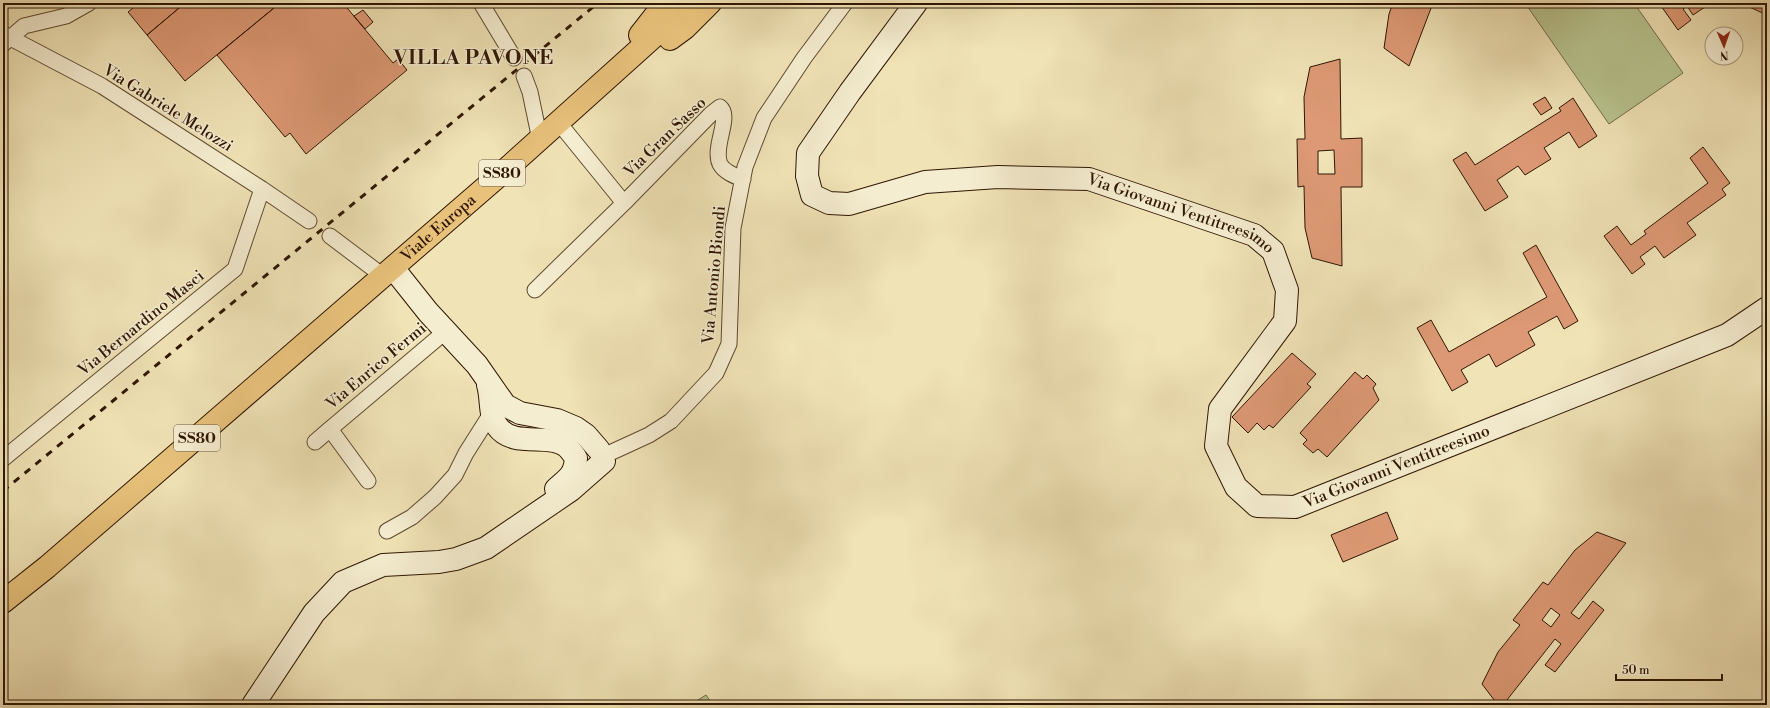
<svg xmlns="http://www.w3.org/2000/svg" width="1770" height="708" viewBox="0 0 1770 708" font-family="'Libre Bodoni',serif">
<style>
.green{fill:#b8c48f;stroke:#746d49}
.building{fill:#dd9975;stroke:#2f1603;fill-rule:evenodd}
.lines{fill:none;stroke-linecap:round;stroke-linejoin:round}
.street-casing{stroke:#5f4930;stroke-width:17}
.secondary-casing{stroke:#2f1603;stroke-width:24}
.primary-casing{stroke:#2f1603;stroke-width:24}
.street{stroke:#f5edd0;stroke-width:15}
.secondary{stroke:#f5edd0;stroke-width:22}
.primary{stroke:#e8c27b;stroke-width:22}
.rail{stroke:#2f1603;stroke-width:3;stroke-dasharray:7 7;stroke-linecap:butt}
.labels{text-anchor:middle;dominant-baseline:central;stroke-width:3;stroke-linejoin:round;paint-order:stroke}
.shield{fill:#f5edd0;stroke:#6a5640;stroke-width:1}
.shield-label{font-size:15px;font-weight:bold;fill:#2f1603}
.street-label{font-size:16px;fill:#2f1603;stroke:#f5edd0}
.district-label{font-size:20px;font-weight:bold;letter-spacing:1px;fill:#2f1603;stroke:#f5edd0}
</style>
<rect width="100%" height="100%" fill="#f0e3b6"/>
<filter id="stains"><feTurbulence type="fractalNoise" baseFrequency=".005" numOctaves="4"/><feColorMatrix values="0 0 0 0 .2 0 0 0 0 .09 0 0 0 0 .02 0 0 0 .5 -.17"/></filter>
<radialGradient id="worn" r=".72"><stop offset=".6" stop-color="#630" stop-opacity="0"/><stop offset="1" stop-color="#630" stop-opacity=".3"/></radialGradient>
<path class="green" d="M1525 3H1634L1683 73 1609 124Z
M706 695 713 705H690Z"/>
<path class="building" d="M139 3H185L147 35 128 12Z
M185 3H280L185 81 147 35Z
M280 3H343L393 63 398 59 407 70 306 154 290 133 285 137 217 55Z
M1393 3H1433L1409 66 1384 48 1389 14Z
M1659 3H1702L1705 7 1693 15 1687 6 1683 9 1691 20 1678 30Z
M1746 3H1767V15L1745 5Z
M363 10 373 22 365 29 354 16Z
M1340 59 1341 139 1362 138V187H1341L1342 266 1312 258 1305 228 1304 186 1298 187 1297 139H1305L1304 97 1310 67ZM1334 150 1335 174H1318V151Z
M1545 97 1552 108 1541 115 1533 104Z
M1573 98 1597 136 1579 148 1569 132 1544 148 1551 159 1525 175 1518 166 1497 180 1508 197 1485 211 1453 160 1466 152 1475 165 1561 111 1559 108Z
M1703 147 1730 183 1722 189 1726 195 1687 223 1696 235 1664 258 1655 246 1640 257 1645 264 1632 274 1604 236 1617 226 1631 245 1646 234 1644 231 1708 183 1690 158Z
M1536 245 1578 321 1564 329 1557 316 1528 332 1535 345 1496 367 1489 354 1461 370 1468 382 1452 391 1417 328 1431 320 1449 352 1547 297 1523 253Z
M1292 353 1316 374 1307 384 1311 387 1273 428 1269 425 1264 430 1257 423 1248 433 1232 417Z
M1355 372 1363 379 1367 375 1376 384 1373 388 1379 400 1327 457 1318 449 1313 453 1303 444 1307 440 1300 433Z
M1387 512 1398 539 1343 562 1331 535Z
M1597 532 1626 543 1571 613 1579 619 1593 601 1604 610 1555 672 1545 665 1561 644 1555 639 1503 705H1498L1482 684 1498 652 1520 625 1513 620 1543 582 1548 585 1575 550ZM1551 608 1560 615 1551 627 1542 620Z"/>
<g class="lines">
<defs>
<path id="street" d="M481 3 514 58
M3 34 102 86 262 189 309 221
M3 44 24 26 66 16 89 3
M524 76 530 92 540 140
M559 123 624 203 711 114 720 107C732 117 712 147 720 164 724 172 735 176 743 179
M330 236 383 276
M535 290 624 203
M315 442 330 429
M612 452 649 435 671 421 716 373 729 344 733 228 745 167 764 118 804 58 845 3
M3 459 235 269 262 189
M368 481 330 429 446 331
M387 531 412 517 435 497 455 475 466 453 492 412"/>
<g id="secondary">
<path id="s1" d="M916 3 850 92 808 153 807 176 812 195 829 203 849 204 925 182 998 177 1089 179 1254 235 1273 251 1287 290 1285 321 1220 409 1216 446 1236 487 1257 506 1295 507 1727 335 1767 308"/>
<path d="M393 268 428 312 477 365 505 405 520 413 557 420 576 428 586 435 599 450"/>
<path d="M488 385C492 398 489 415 497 426 513 449 549 432 566 446 570 449 573 454 576 458 575 475 568 478 556 489"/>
<path d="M253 705 314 613 343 582 383 565 439 562 456 559 486 548 571 490 604 461"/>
</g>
<g id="primary">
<path d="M640 35 665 3"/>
<path d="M670 39 685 28 710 3"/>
<path id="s2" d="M3 602 47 567 502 173 671 21 688 3"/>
</g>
</defs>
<use href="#street" class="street-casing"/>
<use href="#secondary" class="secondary-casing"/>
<use href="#primary" class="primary-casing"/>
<use href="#street" class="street"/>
<use href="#secondary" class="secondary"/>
<use href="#primary" class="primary"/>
<path class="rail" d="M3 491 598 3"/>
</g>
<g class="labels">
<g class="shield">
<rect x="479" y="160" width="46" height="26" rx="3"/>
<rect x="174" y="425" width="46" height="26" rx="3"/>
</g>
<g class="shield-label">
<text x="502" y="173">SS80</text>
<text x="197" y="438">SS80</text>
</g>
<g class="street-label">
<text transform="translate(168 108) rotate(32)">Via Gabriele Melozzi</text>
<text transform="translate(665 137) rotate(-44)">Via Gran Sasso</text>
<text stroke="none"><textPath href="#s1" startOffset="608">Via Giovanni Ventitreesimo</textPath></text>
<text stroke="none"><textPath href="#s2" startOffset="574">Viale Europa</textPath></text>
<text transform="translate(714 275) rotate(-85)">Via Antonio Biondi</text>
<text transform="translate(141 323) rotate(-39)">Via Bernardino Masci</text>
<text transform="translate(376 366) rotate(-40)">Via Enrico Fermi</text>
<text stroke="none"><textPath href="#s1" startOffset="1149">Via Giovanni Ventitreesimo</textPath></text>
</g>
<g class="district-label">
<text x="474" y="58">VILLA PAVONE</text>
</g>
</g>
<rect width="1770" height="708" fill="none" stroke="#f0e3b6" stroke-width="16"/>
<rect x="4" y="4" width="1762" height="700" fill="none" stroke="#2f1603" stroke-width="2"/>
<rect x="8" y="8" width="1754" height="692" fill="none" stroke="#2f1603"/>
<g transform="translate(1724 46) rotate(178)"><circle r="19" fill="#f5edd0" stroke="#a6977e"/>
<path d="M0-3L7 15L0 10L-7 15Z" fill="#8f2418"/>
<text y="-6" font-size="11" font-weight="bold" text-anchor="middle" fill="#2f1603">N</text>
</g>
<path d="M1616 674v6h106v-6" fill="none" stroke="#2f1603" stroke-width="2"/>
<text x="1622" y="674" font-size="12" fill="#2f1603" stroke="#f5edd0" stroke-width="3" paint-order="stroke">50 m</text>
<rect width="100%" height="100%" filter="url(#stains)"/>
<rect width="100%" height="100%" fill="url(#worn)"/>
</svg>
